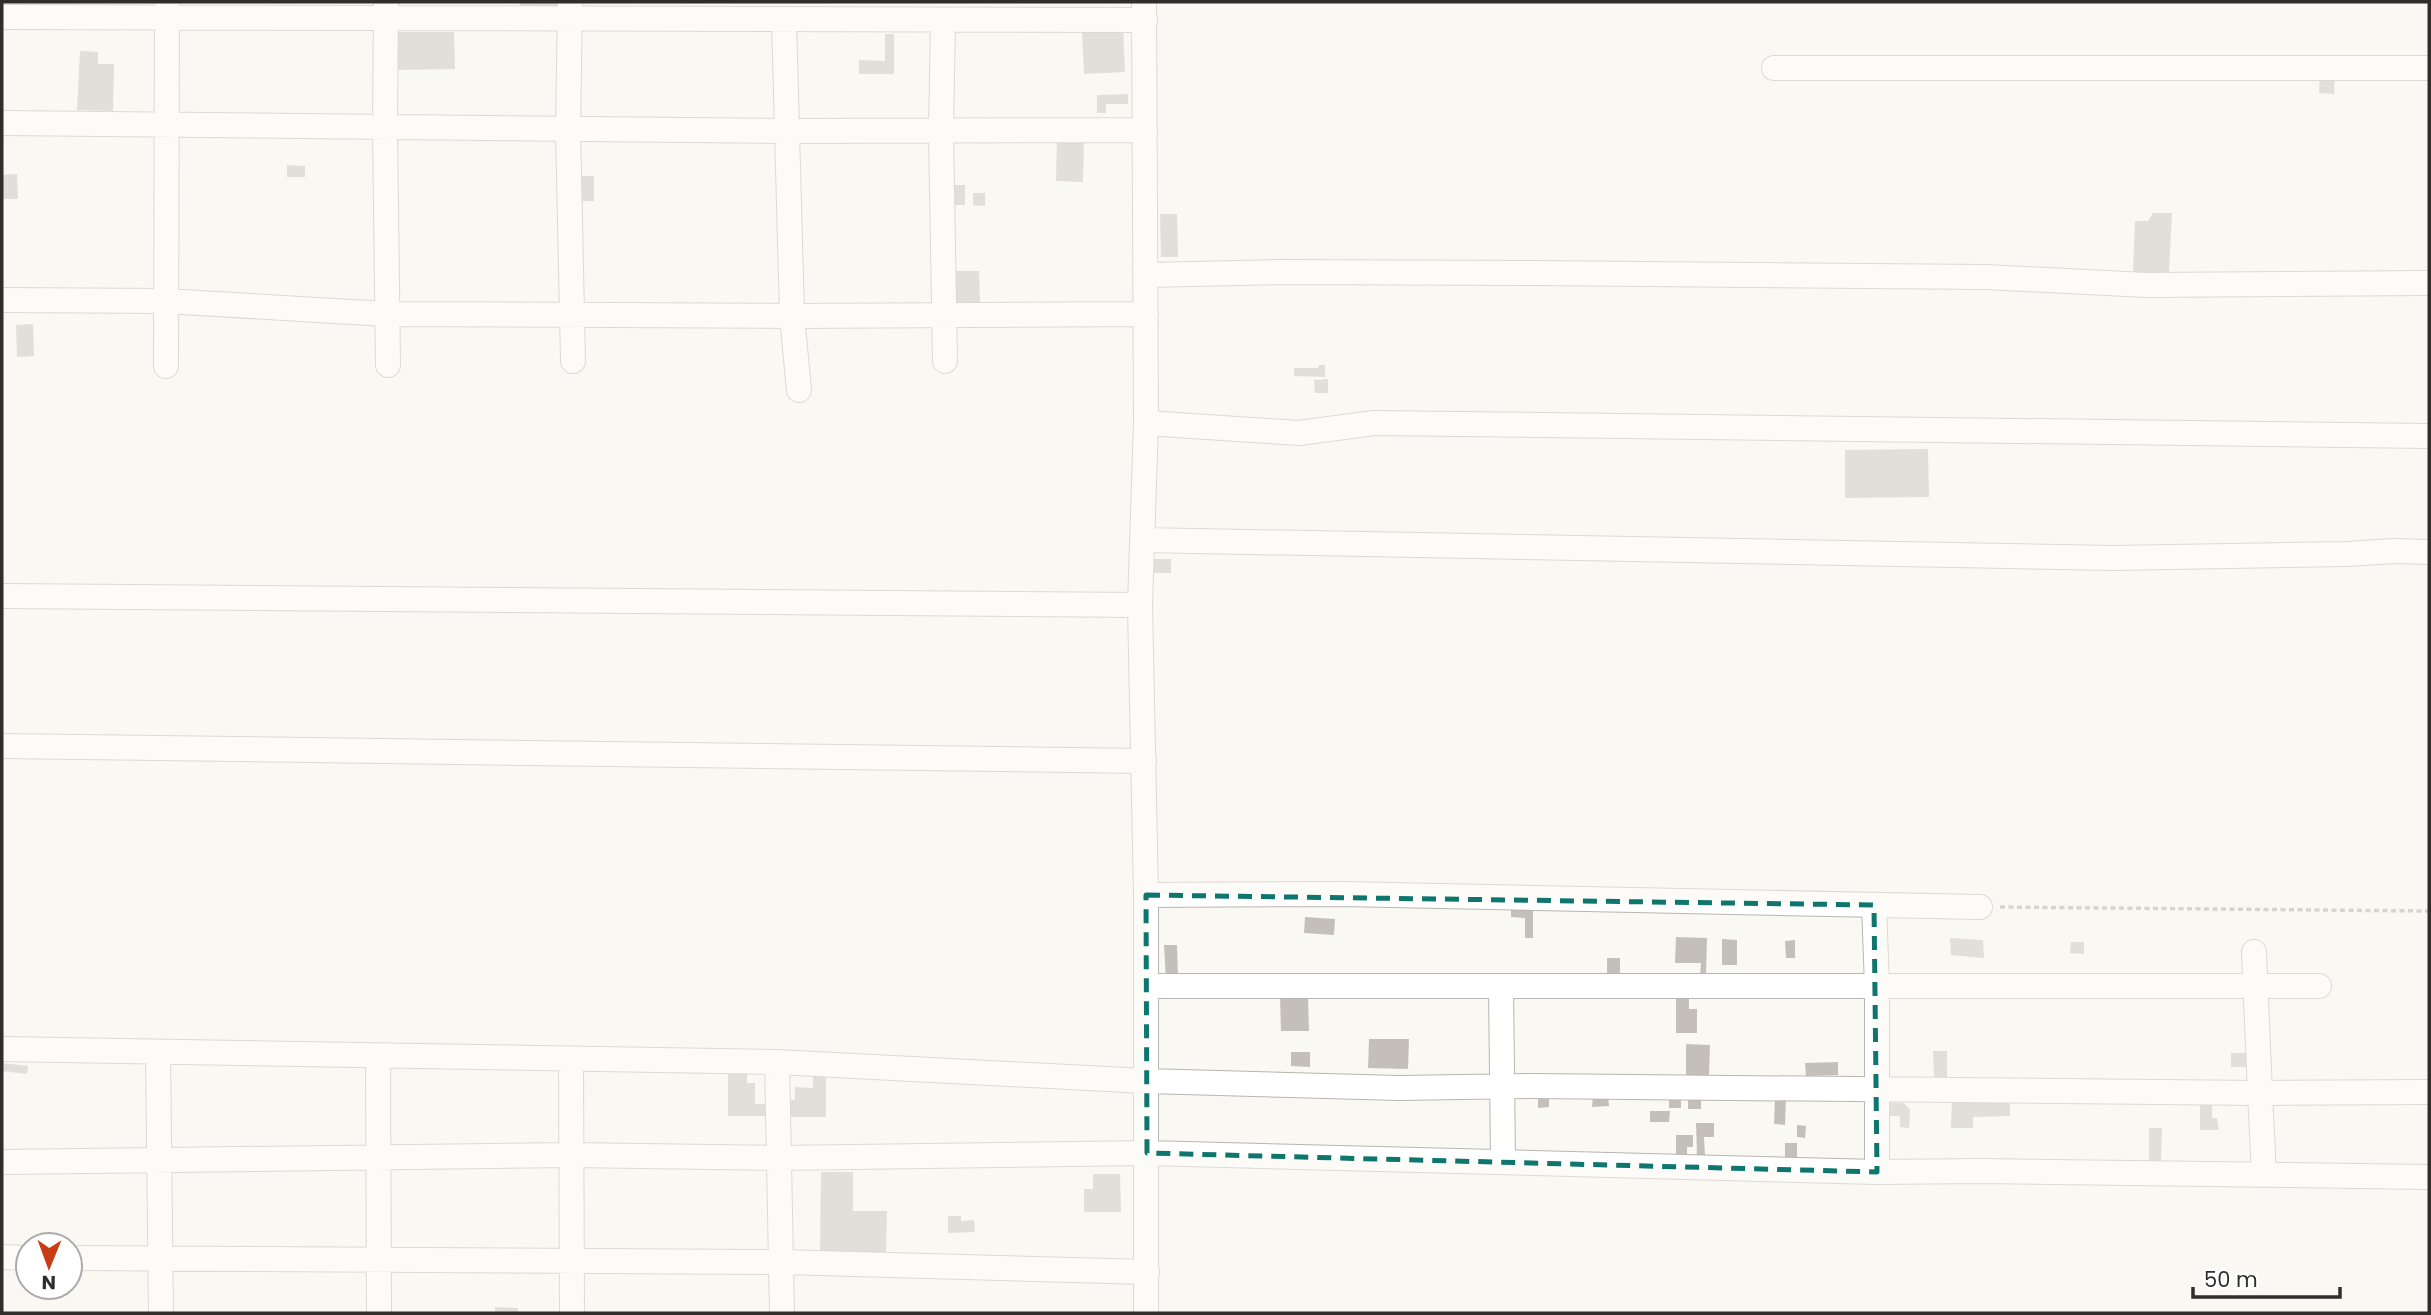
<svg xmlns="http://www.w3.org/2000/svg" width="2431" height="1315" viewBox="0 0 2431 1315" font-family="Poppins,sans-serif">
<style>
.building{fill:#c5bfbc}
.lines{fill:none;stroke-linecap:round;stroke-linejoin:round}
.minor-casing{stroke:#b8b6b0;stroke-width:26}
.path{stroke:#aba9a5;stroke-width:3.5;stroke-dasharray:5 3.5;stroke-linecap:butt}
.minor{stroke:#fff;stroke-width:24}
.marked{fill:none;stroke:#0f766e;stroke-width:5;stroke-dasharray:14 9;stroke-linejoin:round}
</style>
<rect width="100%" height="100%" fill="#faf8f2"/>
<path class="building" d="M520 2H557V13L521 14Z
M1123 26 1125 72 1084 74 1082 28Z
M393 32H454L455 69 394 70Z
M885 34H894V74H859V60L885 61Z
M80 51 98 52V64H114L113 111 77 110Z
M2320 72H2335L2334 94 2319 93Z
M1128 94V104H1106V113H1097V95Z
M1057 137 1084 138 1083 182 1056 181Z
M287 165 305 166V177H287Z
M17 174 18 199H2V175Z
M575 176H594V201H575Z
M948 185H965V205H948Z
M973 193H985V206L973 205Z
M2153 213H2172L2169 273 2133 272 2135 221H2148Z
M1160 214H1177L1178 257H1161Z
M952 271H979L980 304H953Z
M33 324 34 356 17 357 16 325Z
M1319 365H1325V377L1294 376V368H1318Z
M1328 379V393H1315L1314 380Z
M1928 449 1929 497 1845 498V450Z
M1154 559H1171V573H1153Z
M1511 901H1533V938H1525V918L1511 917Z
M1305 917 1335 919 1334 935 1304 933Z
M1676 937 1707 938 1706 976H1700L1701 963H1675Z
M1950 938 1983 940 1984 958 1951 955Z
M1722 939 1737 940V965H1722Z
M1795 940V958H1786L1785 941Z
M2071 942H2084V954L2070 953Z
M1164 945H1177L1178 978 1166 979Z
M1607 958H1620V975H1607Z
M1689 995V1009H1697V1033H1676V996Z
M1280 996H1308L1309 1031H1281Z
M1369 1039H1409L1408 1069 1368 1068Z
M1686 1044 1710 1045 1709 1075H1686Z
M1933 1051H1947V1079H1934Z
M1291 1052H1310V1067L1291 1066Z
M2231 1053H2246L2248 1067H2231Z
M1838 1062V1075L1806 1076 1805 1063Z
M2 1063 28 1066 27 1074 2 1071Z
M728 1073H747V1083H755V1104H767V1116H728Z
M813 1073H826V1117H785L786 1100H795V1087L813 1088Z
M1669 1094H1681V1108H1669Z
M1688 1095H1701V1109H1688Z
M1593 1096H1608L1609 1106 1592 1107Z
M1775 1096 1786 1097 1785 1125 1774 1124Z
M1538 1097H1549V1107L1538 1108Z
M2010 1098V1116L1973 1117V1128H1951L1952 1099Z
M2200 1100H2212V1118H2217L2219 1130H2200Z
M1882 1102 1903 1103 1910 1109 1909 1128 1900 1127V1116H1882Z
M1650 1111H1670L1669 1122H1650Z
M1696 1123H1714V1137H1704L1705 1156H1697Z
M1797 1125 1806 1126 1805 1138 1797 1137Z
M2149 1128H2162L2161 1162 2149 1163Z
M1676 1135H1693V1147H1687V1157H1676Z
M1785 1143H1797V1162H1785Z
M821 1172H853V1211H887L886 1255 820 1254Z
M1093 1174H1120L1121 1212H1084V1189H1093Z
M948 1216H961V1221L974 1220 975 1232 948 1233Z
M495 1307 518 1308V1313H495Z"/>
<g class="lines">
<defs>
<path id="minor" d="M386 2 385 127 388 365
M570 2 568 129 573 361
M1144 2 1146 423 1140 605 1146 895V1313
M2 17 1145 20
M784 19 792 316 799 390
M943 21 941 132 945 361
M1774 68H2429
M2 123 787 131 1145 130
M1146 275 1281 272 1535 273 1986 277 2146 285 2429 283
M2 300 165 301 386 314 792 316 1146 314
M166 366 167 3
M1146 423 1299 433 1374 423 2429 436
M1142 540 2114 558 2347 554 2394 551 2429 552
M2 596 1140 605
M2 746 1144 761
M1146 895 1343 894 1980 907
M1874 905 1877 986V1172
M2254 952 2260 1093 2429 1092
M1146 986H2319
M1501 986 1503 1161
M2 1049 777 1062 1146 1081 1399 1088 1532 1086 2260 1093 2264 1175
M158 1052 161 1313
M378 1057 379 1313
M571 1059 572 1313
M777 1062 782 1313
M2 1162 571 1155 779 1158 1147 1153 1877 1172 1982 1171 2429 1177
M2 1257 28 1258
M70 1258 782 1262 1147 1272"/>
</defs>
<use href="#minor" class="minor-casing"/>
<path class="path" d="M2000 907 2429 911"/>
<use href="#minor" class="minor"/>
</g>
<path d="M0 0H2431V1315H0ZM1146 895 1874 905 1877 1172 1147 1153Z" fill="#faf8f2" fill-opacity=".55" fill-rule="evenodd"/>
<path class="marked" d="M1146 895 1874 905 1877 1172 1147 1153Z"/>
<rect width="2431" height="1315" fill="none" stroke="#2f2e2c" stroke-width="7"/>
<g transform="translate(49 1266) rotate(181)"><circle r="33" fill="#ffffff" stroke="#acabab" stroke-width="2"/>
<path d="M0-5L12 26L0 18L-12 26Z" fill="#c63d16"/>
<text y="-10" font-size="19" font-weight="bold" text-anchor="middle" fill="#2f2e2c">N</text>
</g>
<path d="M2193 1287v10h147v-10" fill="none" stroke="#2f2e2c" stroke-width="3.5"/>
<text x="2204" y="1287" font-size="21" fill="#2f2e2c" stroke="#ffffff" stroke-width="5" paint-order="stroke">50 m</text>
</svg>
